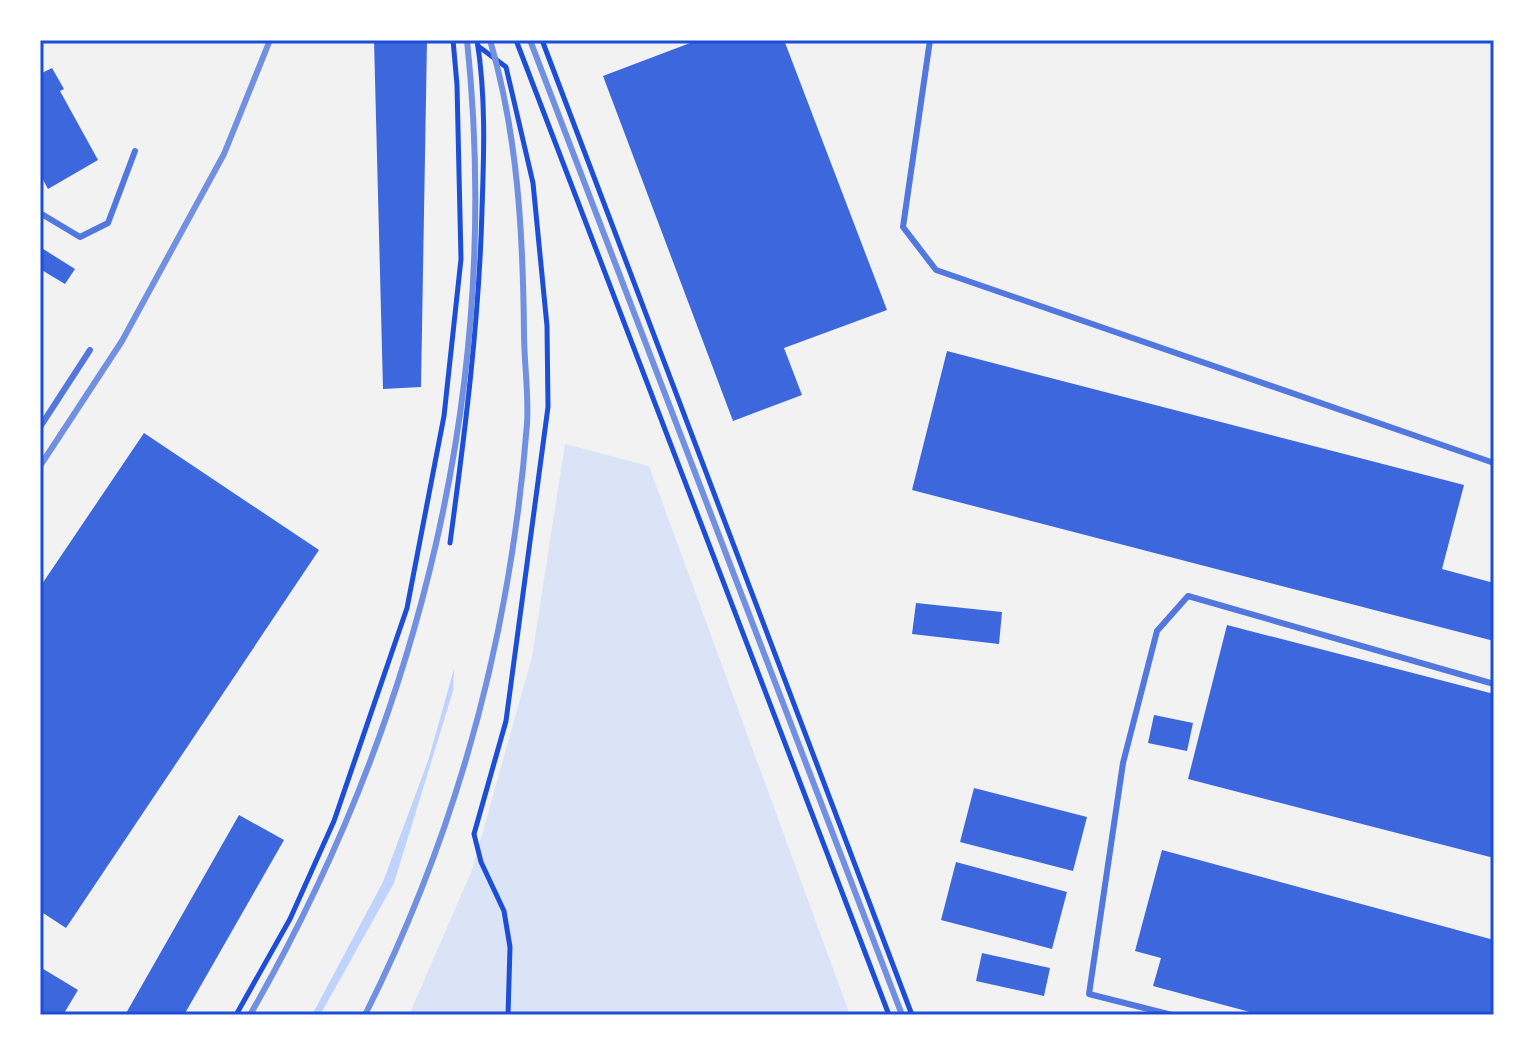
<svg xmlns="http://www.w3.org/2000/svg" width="1534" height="1055" viewBox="0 0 1534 1055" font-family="'Roboto Condensed',sans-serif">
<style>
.green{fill:#dbe4f7}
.water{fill:#bfd3fe}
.building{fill:#3d67dc}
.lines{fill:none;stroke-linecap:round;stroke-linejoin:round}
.path{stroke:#1d4ed8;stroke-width:5}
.service{stroke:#5277de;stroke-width:6}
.rail{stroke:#7290e2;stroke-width:6}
.neatline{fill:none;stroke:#1d4ed8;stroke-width:3}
</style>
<rect width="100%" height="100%" fill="#f2f2f2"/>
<path class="green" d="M565 444 649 466 850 1015H409L472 870 532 657Z"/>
<path class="water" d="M454 669 453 691 394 883 320 1015H312L383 882 428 761Z"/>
<path class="building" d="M374 40H427L421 387 383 389Z
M698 40H784L887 310 784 348 802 395 733 421 603 76Z
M52 68 64 89 60 91 98 160 48 189 40 174V74Z
M40 247 75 269 65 284 40 269Z
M947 351 1464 485 1442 569 1494 583V641L912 490Z
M144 433 319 550 66 928 40 911V587Z
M916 603 1002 612 999 644 912 634Z
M1227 625 1494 694V858L1188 779Z
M1154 715 1193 723 1187 751 1148 743Z
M974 788 1087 817 1073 871 960 842Z
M239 815 284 840 184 1015H125Z
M1162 850 1494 940V1015H1261L1153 986 1161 958 1135 951Z
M956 862 1067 892 1052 949 941 920Z
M982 953 1050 968 1044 996 976 981Z
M40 967 78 990 63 1015H40Z"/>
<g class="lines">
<path class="path" d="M516 40 889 1015
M542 40 912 1015
M478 46 506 67 533 183 547 326 548 407 506 721 474 834 481 862 504 911 510 947 508 1015
M450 543C465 432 479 322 482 210 484 153 486 96 477 40
M236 1015 290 919 334 821 407 608 444 416 461 259 457 85 453 40"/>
<path class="service" d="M930 40 903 227 936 270 1494 463
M40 213 80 237 108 223 135 151
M40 427 90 350
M1172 1015 1089 994 1123 763 1157 631 1188 596 1494 684"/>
<path class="rail" d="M530 40 902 1015
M40 466 122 341 224 154 270 40
M250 1015C420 718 503 383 467 40
M365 1015C458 830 511 630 527 424 529 394 524 363 524 333 523 234 518 136 490 40"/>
</g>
<rect width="1534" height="1055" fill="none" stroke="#ffffff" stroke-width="84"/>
<rect x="42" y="42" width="1450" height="971" class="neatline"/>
</svg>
